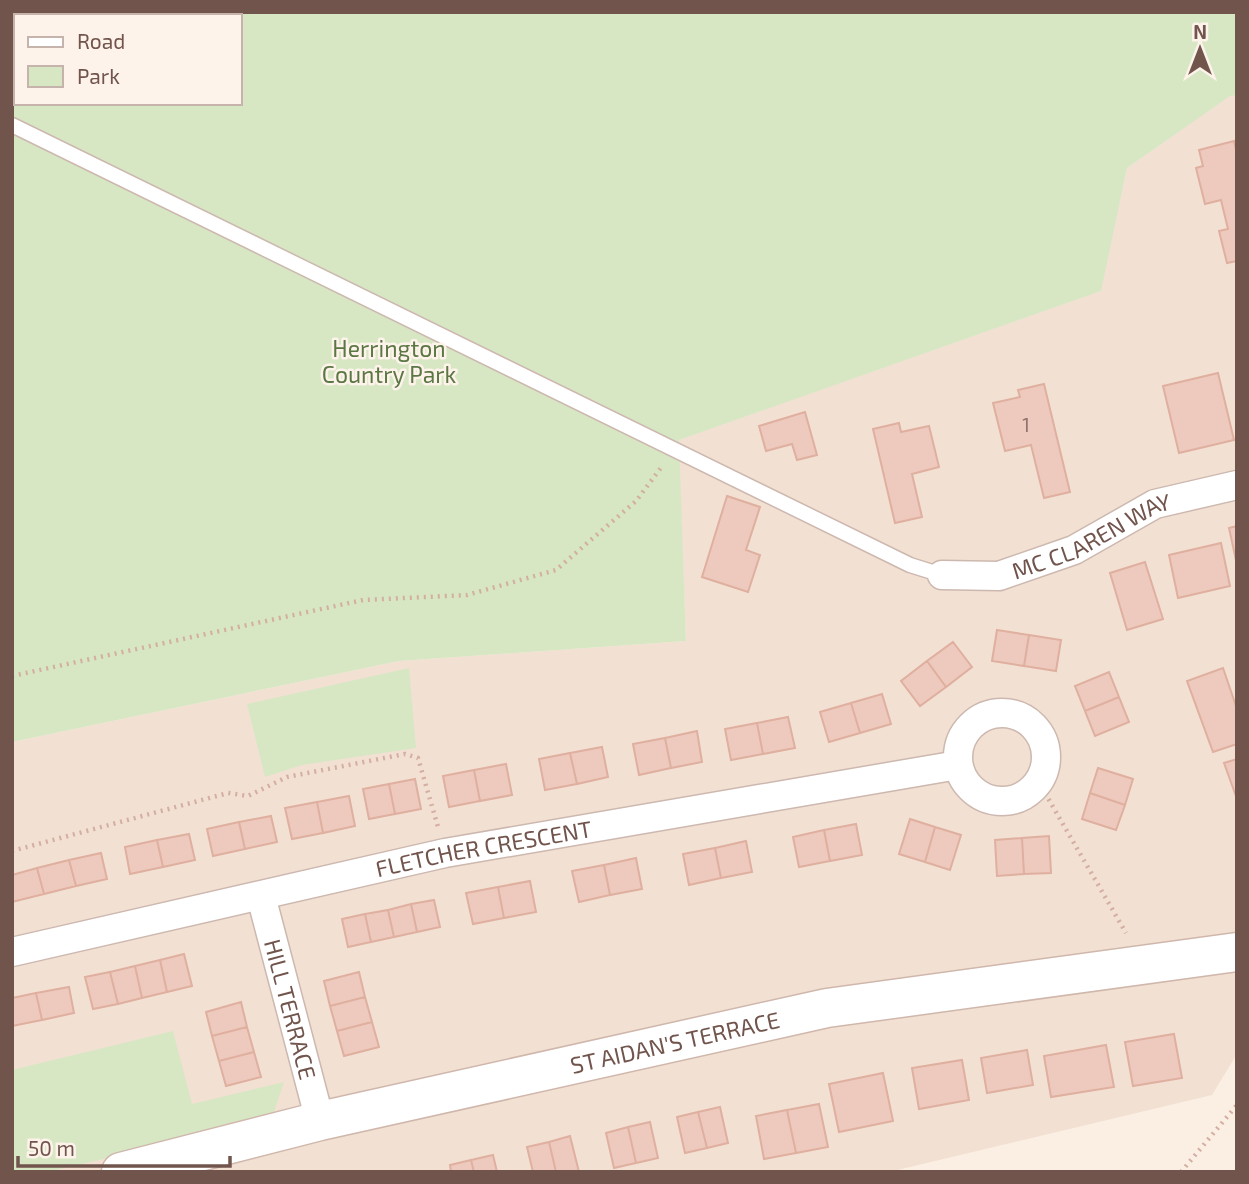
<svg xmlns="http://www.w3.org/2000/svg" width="1249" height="1184" viewBox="0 0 1249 1184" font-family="'Exo 2',sans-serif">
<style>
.residential{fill:#f2e0d3}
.green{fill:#d7e7c4;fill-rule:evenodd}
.building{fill:#eecabe;stroke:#dfaf9f;stroke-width:2}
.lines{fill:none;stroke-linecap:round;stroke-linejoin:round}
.service-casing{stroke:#cdb8af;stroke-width:17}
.minor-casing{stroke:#cdb8af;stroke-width:31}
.secondary-casing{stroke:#d0b7ac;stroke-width:41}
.path{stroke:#d3aea1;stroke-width:4.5;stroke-dasharray:2 5;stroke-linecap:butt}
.service{stroke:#fff;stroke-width:14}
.minor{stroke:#fff;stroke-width:28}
.secondary{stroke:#fff;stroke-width:38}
.labels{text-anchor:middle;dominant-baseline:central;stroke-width:5;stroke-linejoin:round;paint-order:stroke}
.number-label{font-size:19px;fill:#907268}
.park-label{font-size:23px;fill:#5a7744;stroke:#fef3ea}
.street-label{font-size:23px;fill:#71544c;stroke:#fef3ea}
</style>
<rect width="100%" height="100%" fill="#fbefe4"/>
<path class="residential" d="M1230 95H1237V1054L1212 1095 889 1172H12V742L399 661 686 641 678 440 1100 291 1127 168Z"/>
<path class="green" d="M12 12H1237V95L1230 96 1127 168 1101 291 679 440 686 641 399 661 12 742ZM16 16H240V103H16Z
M409 668 416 748 302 765 265 777 247 704Z
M173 1031 192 1104 284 1082 274 1112 243 1127 47 1172H12V1070Z"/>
<path class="building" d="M1234 141 1237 154V261L1227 263 1219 231 1228 229 1221 200 1205 204 1196 168 1203 166 1199 150Z
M1218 373 1234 440 1179 453 1163 386Z
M1044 384 1070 492 1044 498 1031 445 1005 451 993 403 1020 397 1018 390Z
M805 412 817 455 797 460 792 444 766 451 759 426Z
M899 423 901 432 929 426 939 467 912 474 922 517 895 523 873 429Z
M727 496 760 507 746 550 760 555 748 592 702 577Z
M1237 526V565L1229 528Z
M1221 543 1230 586 1178 598 1169 555Z
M1145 562 1163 619 1127 630 1110 573Z
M997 630 1029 635 1024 666 992 661Z
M1029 635 1061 640 1056 671 1024 666Z
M953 642 972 667 946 687 927 661Z
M927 661 946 687 920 706 901 681Z
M1223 668 1237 709V744L1213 752 1187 681Z
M1109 672 1119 697 1085 711 1075 686Z
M882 694 891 724 860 733 851 703Z
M1119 697 1129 722 1095 736 1085 711Z
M851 703 860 733 829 742 820 712Z
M788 717 795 748 763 754 757 723Z
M757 723 763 754 731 760 725 729Z
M697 731 702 762 671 768 665 738Z
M665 738 671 768 639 775 633 744Z
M602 747 608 777 577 784 570 753Z
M570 753 577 784 545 790 539 759Z
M1237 759V799L1224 763Z
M506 764 512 795 480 801 474 770Z
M1098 768 1133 779 1125 805 1090 793Z
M474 770 480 801 449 807 443 776Z
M415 779 421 809 395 814 389 784Z
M389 784 395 814 369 819 363 789Z
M1090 793 1125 805 1116 830 1082 819Z
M349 796 355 826 323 833 317 802Z
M317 802 323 833 292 839 285 808Z
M271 816 277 842 245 849 239 822Z
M910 819 935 827 925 862 899 854Z
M239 822 245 849 213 856 207 829Z
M856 824 862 855 830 861 824 830Z
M935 827 961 835 950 870 925 862Z
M824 830 830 861 799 867 793 837Z
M189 834 195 860 163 867 157 840Z
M1049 836 1051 873 1024 874 1022 838Z
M1022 838 1024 874 997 876 995 840Z
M157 840 163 867 130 874 125 847Z
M746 841 752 872 721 878 715 848Z
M715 848 721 878 689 885 683 854Z
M101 853 107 879 76 886 69 860Z
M636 858 642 889 610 895 604 865Z
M69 860 76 886 44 894 37 868Z
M604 865 610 895 579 902 572 871Z
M37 868 44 894 12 902V875Z
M530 881 536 912 504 918 498 887Z
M498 887 504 918 473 924 466 893Z
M434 900 440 927 417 932 411 904Z
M411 904 417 932 394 937 388 910Z
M388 910 394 937 371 942 365 914Z
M365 914 371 942 348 947 342 919Z
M184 954 192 986 167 992 160 960Z
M160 960 167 992 142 998 135 966Z
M135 966 142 998 118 1004 110 972Z
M110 972 118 1004 93 1009 85 977Z
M359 972 365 997 330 1006 324 981Z
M69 987 74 1013 42 1020 36 993Z
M36 993 42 1020 12 1026V998Z
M365 997 372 1022 337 1031 330 1006Z
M241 1002 247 1027 212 1036 206 1012Z
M372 1022 379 1047 344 1056 337 1031Z
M247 1027 254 1052 219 1061 212 1036Z
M1174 1034 1182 1078 1133 1086 1125 1042Z
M1106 1045 1114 1087 1051 1097 1044 1056Z
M1027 1050 1033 1085 987 1093 981 1058Z
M254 1052 261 1077 226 1086 219 1061Z
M962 1060 969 1100 919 1109 912 1068Z
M883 1073 893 1121 839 1132 829 1084Z
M819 1104 828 1147 796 1153 787 1110Z
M720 1107 728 1143 707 1148 698 1112Z
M787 1110 796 1153 764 1159 756 1116Z
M698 1112 707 1148 685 1153 677 1117Z
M650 1122 658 1158 636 1163 628 1127Z
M628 1127 636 1163 614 1168 606 1133Z
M570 1136 579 1172H556L549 1142Z
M549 1142 556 1172H533L527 1147Z
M493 1155 497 1172H474L471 1160Z
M471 1160 474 1172H451L450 1165Z"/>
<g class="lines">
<defs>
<path id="service" d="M12 125 910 565 942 575"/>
<g id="minor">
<path id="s1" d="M942 575 999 576 1074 550 1155 504 1237 485"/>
<circle cx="1002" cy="757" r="44"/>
<path id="s2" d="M261 896 320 1121"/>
<path id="s3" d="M12 952 445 853 958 765"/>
</g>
<g id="secondary">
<path id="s4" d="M121 1172 320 1121 827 1008 1237 952"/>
</g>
</defs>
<use href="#service" class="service-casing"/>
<use href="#minor" class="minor-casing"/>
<use href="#secondary" class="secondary-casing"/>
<path class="path" d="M95 16 99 12
M12 102 16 94
M12 676 363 600 467 595 556 570 636 501 663 465
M1038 781 1126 933
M12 851 228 793 248 796 287 777 405 754 418 758 438 827
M1181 1172 1237 1105"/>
<use href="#service" class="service"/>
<use href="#minor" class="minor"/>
<use href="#secondary" class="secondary"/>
</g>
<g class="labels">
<g class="number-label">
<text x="1026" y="424">1</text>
</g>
<g class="park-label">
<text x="389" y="348">Herrington<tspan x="389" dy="26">Country Park</tspan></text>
</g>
<g class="street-label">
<text stroke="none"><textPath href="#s1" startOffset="158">MC CLAREN WAY</textPath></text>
<text stroke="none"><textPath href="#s3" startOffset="483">FLETCHER CRESCENT</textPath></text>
<text stroke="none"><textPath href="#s2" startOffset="117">HILL TERRACE</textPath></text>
<text stroke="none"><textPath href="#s4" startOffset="569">ST AIDAN'S TERRACE</textPath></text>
</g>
</g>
<rect width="1249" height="1184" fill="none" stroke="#71544c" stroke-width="28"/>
<rect x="14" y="14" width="228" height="91" fill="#fef3ea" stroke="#c6b3ab" stroke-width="2"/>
<rect x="28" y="37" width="35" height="10" fill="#ffffff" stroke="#c6b3ab" stroke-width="2"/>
<text x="77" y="49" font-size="21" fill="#71544c">Road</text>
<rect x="28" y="66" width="35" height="21" fill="#d7e7c4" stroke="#c6b3ab" stroke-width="2"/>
<text x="77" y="84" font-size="21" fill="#71544c">Park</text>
<g transform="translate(1200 49)" stroke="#fef3ea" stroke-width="5" paint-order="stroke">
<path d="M0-5L12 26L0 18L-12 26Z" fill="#71544c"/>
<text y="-10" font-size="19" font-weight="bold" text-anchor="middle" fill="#71544c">N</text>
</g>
<path d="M18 1156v10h212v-10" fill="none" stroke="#71544c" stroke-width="3.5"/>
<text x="28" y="1156" font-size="21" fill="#71544c" stroke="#fef3ea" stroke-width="5" paint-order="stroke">50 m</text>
</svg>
